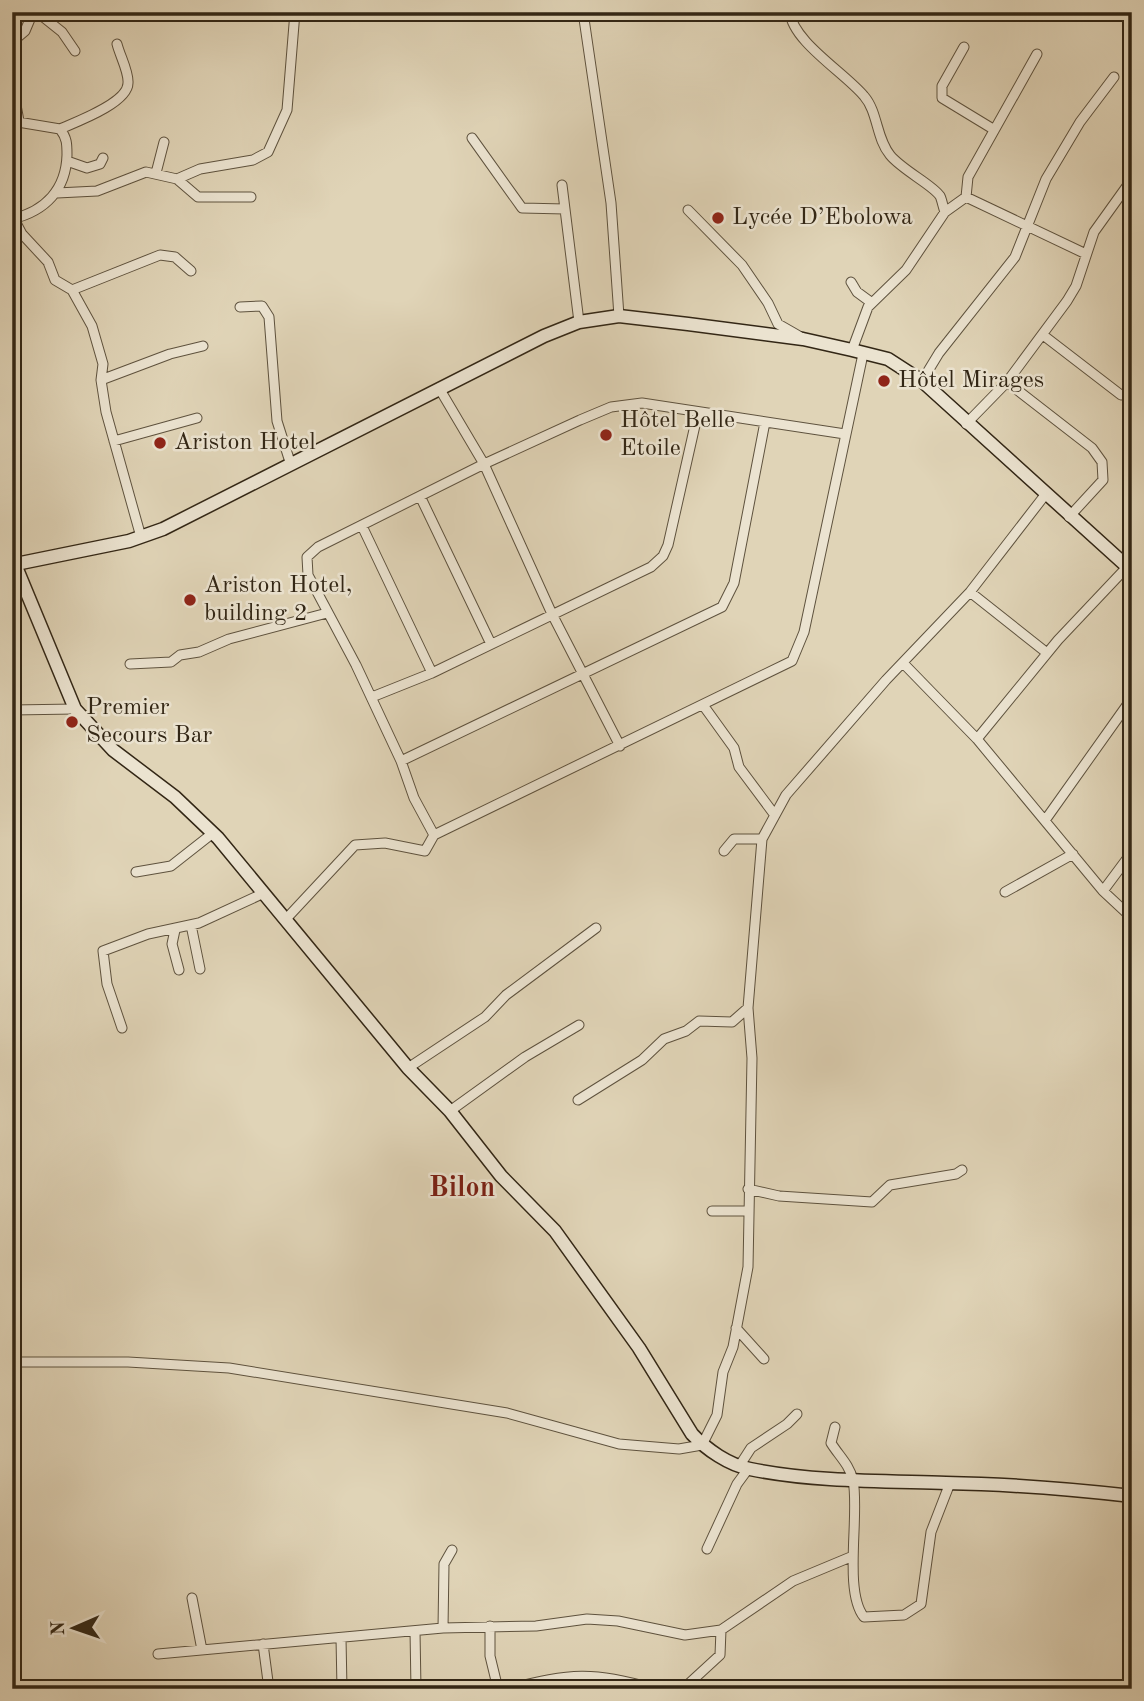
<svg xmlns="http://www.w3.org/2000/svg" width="1144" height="1701" viewBox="0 0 1144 1701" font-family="'Old Standard TT',serif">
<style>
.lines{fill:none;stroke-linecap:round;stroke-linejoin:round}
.street-casing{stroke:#5e523e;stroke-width:11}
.secondary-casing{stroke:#322615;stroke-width:15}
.street{stroke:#ebe3d0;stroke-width:9}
.secondary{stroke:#ebe3d0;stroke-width:12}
.poi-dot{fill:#8f2418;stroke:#ebe3d0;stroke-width:2.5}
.labels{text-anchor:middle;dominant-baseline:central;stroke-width:5;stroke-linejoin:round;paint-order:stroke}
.poi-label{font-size:24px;fill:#322615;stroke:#ebe3d0;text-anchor:start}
.quarter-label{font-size:28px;font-weight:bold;fill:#7a1f14;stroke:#ebe3d0}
</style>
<rect width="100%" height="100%" fill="#e0d4b7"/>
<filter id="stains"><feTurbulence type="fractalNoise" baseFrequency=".00286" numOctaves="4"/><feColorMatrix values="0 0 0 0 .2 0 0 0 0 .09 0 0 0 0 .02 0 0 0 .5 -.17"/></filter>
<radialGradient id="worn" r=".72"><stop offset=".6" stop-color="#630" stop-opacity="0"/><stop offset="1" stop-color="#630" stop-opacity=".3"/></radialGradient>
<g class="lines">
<defs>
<path id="street" d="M37 12 62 32 75 51
M583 12 611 203 619 316
M790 12C792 41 845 73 864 96 878 112 876 138 890 155 902 170 933 185 940 196 942 200 943 207 945 212
M12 42 25 31 33 12
M964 47 942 86V98L993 129
M12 84 19 121
M12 121 60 129C67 138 67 144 67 155 66 189 46 211 12 219
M60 129C76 122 128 103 128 83 129 72 120 56 117 44
M472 138 522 208 565 209
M67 161 87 168 100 164 103 158
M156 173 164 142
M177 179 200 169 253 160 268 152 287 110 295 12
M562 185 579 322
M57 193 97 191 146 172 177 179 198 197H251
M966 197 1086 254
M688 210 742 265 768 303 778 324 799 336
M14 219 22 234 48 262 55 280 72 290 92 326 103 364 101 380 106 412 141 537
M851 282 857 292 872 303
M72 290 160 255 175 257 191 271
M240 307 262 306 269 317 277 421 290 462
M1043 335 1121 395
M852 350 868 307 906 270 945 212 966 197 968 177 1037 54
M101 380 170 354 203 346
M922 381 939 353 1015 257 1046 179 1080 122 1114 77
M1007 382 1092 448 1102 462 1103 480 1069 517
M439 388 484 464 552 614 620 746
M966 424 1007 382 1067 301 1076 286 1094 232 1132 179
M114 441 197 418
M420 496 491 644
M362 526 432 673
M970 592 1047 653
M903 663 977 739 1103 891 1132 918
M130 664 171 662 180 655 199 652 229 639 327 613
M372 697 432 673 651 567 663 556 668 545 698 412
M703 705 734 748 739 767 774 814
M12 710 75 709
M977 739 1058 640 1127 567
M401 761 722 607 734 583 765 422
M1046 819 1132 698
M434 835 414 798 401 761 356 665 308 575 307 557 318 547 484 464 580 420 611 407 642 403 845 434
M724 851 734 839H762
M136 872 171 866 213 833
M1103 891 1132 852
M1005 892 1073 854
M286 919 355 845 385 843 425 851 434 835 792 661 804 632 863 354
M191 925 200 969
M175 930 172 944 179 970
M122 1028 107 984 103 951 148 934 199 923 264 893
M408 1068 485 1017 506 995 596 928
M578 1100 642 1060 664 1039 686 1031 699 1021 732 1022 748 1008
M450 1111 525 1057 579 1025
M748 1189 779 1196 872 1202 890 1185 956 1174 962 1170
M712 1211H749
M736 1328 764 1359
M12 1362H128L229 1368 507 1413 619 1444 679 1449 702 1445 717 1415 723 1372 733 1347 748 1267 752 1058 748 1008 762 839 786 795 886 680 970 592 1045 495
M835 1427 831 1443C839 1456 849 1464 853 1480 860 1514 843 1591 864 1617L904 1615 921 1604 931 1532 950 1483
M740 1465 751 1448 787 1424 797 1414
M707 1549 737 1484 748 1469
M192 1598 202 1650
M490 1626V1656L498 1689
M443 1628 444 1564 452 1550
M415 1631 416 1689
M341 1638 342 1689
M263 1644 269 1689
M158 1654 443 1628 536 1626 587 1619 618 1621 685 1635 721 1630 793 1581 853 1556
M508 1689C573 1673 590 1671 655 1689
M683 1689 720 1655 721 1630"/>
<path id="secondary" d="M12 557 75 709 113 750 175 797 218 838 408 1068 450 1111 501 1176 555 1231 639 1348 692 1434C707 1450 729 1465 750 1469 814 1482 882 1481 946 1483 1008 1484 1070 1489 1132 1496
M16 564 129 541 163 529 544 336 579 322 619 316 688 324 803 339 852 350 888 359 922 381 1132 571"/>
</defs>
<use href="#street" class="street-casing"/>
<use href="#secondary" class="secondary-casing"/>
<use href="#street" class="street"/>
<use href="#secondary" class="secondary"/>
</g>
<g class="poi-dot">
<circle cx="718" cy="218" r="7"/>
<circle cx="884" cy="381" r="7"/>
<circle cx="606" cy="435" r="7"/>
<circle cx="160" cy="443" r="7"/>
<circle cx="190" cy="600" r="7"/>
<circle cx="72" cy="722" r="7"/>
</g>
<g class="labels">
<g class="poi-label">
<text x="732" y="218">Lycée D’Ebolowa</text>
<text x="898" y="381">Hôtel Mirages</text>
<text x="620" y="421">Hôtel Belle<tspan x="620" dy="28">Etoile</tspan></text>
<text x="174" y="443">Ariston Hotel</text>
<text x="204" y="586">Ariston Hotel,<tspan x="204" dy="28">building 2</tspan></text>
<text x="86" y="708">Premier<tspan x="86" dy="28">Secours Bar</tspan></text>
</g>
<g class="quarter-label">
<text x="462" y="1189">Bilon</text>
</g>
</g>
<rect width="1144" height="1701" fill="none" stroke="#e0d4b7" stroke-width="42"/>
<rect x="14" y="14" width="1116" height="1673" fill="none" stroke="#322615" stroke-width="3.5"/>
<rect x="21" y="21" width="1102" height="1659" fill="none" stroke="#322615" stroke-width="2"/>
<g transform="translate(74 1628) rotate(268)" stroke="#ebe3d0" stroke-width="5" paint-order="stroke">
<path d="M0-5L12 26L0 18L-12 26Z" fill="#322615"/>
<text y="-10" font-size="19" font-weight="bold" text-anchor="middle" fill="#322615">N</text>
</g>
<rect width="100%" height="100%" filter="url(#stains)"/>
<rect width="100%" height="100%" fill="url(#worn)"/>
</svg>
